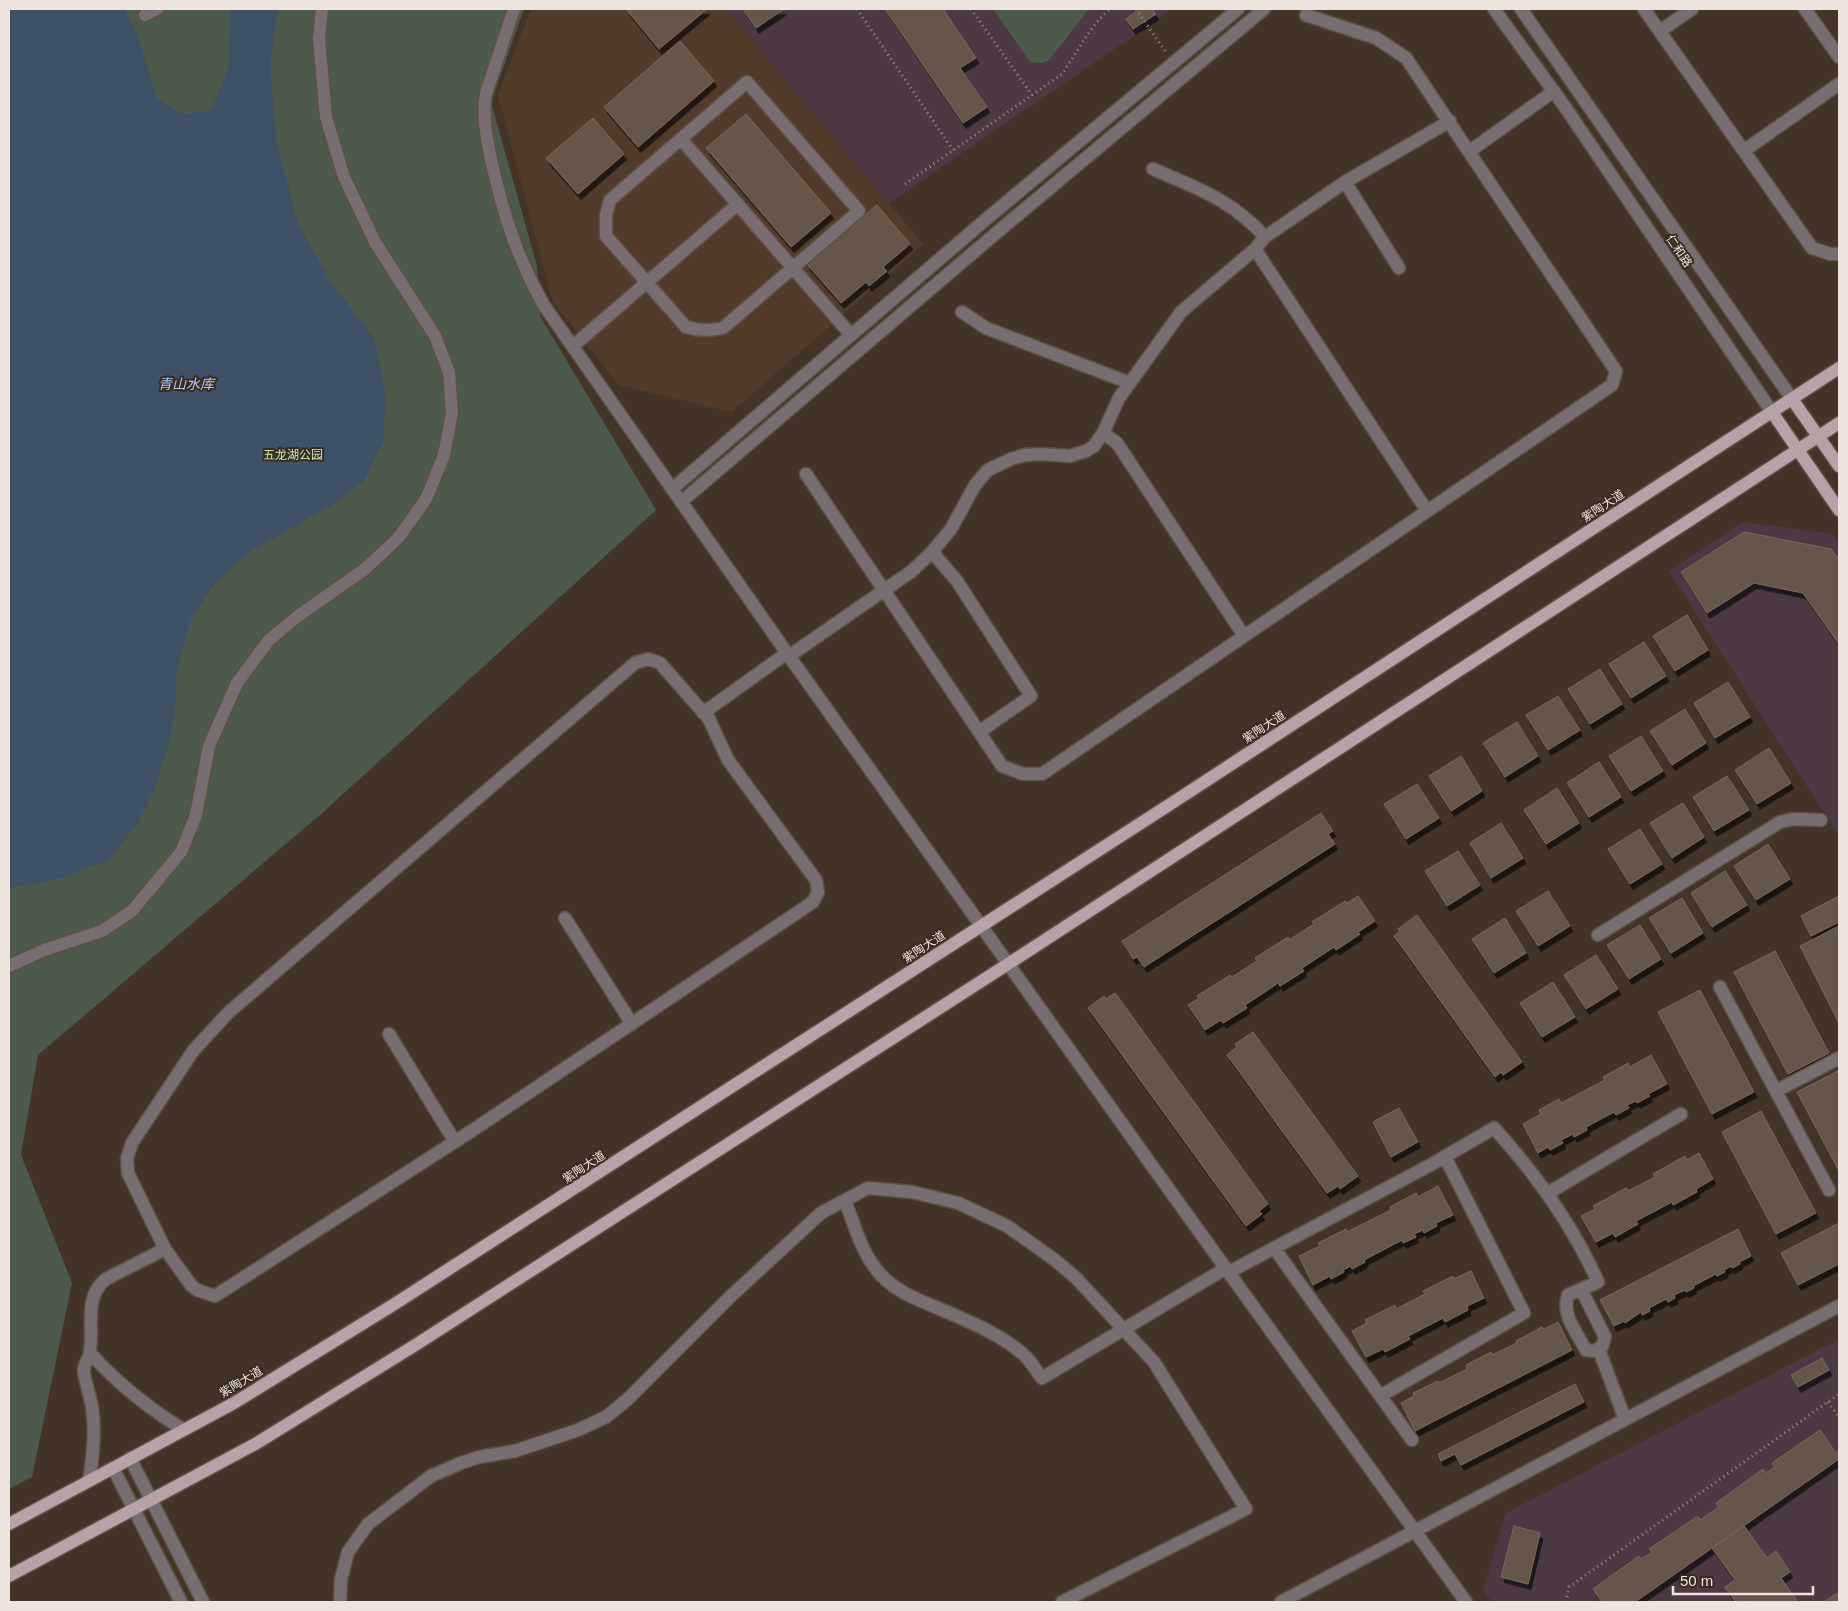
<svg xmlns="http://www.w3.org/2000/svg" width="1848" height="1611" viewBox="0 0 1848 1611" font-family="Arial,'Noto Sans SC',sans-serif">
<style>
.built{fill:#513b2b}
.education{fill:#4c3943}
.green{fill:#4d594b}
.water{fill:#3f5166}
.building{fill:#665448;stroke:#7b685c;filter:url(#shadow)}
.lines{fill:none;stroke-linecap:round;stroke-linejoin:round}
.minor-casing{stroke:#5f5045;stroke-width:15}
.major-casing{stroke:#5f5045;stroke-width:15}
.path{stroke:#9b8e84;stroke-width:3;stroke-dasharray:1 4;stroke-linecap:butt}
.minor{stroke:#786d70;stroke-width:12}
.major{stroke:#b7a2a7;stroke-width:12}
.labels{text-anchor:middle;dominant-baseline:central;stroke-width:4;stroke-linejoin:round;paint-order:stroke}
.street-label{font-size:12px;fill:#efe4dd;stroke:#3a2a1f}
.park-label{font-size:12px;fill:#c5ebbe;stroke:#3a2a1f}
.water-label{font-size:14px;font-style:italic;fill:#a9cdf8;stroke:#3a2a1f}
</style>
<defs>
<filter id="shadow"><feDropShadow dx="3" dy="5.5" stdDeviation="0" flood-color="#0009"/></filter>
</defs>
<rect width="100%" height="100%" fill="#443428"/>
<path class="built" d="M531 9H727L923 244 732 412 619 385 553 302 498 95Z"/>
<path class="education" d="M727 9H1173L889 203Z
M1743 522 1832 534 1839 544V836L1669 571Z
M1839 1339V1602H1492L1483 1590 1506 1513Z"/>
<path class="green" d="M9 9H524L491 102 537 266 540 316 656 510 321 814 38 1055 21 1155 72 1283 32 1477 9 1489Z
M993 9H1089L1049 60C1043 64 1037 64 1030 62Z"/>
<path class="water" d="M9 9H124L135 29 157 99 184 115 211 110 229 69 230 9H278L270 62 276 141 298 223 330 281 375 340 385 392 384 441 363 482 332 505 249 552 214 585 191 620 177 667 175 708 170 739 155 788 137 824 109 860 51 881 9 888Z"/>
<path class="building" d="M626 9H707L659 49Z
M743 9H784L756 28Z
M885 9H943L976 58 960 68 987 107 963 123Z
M1140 9H1152L1156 14 1133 29 1126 19Z
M680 41 714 81 638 147 604 107Z
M746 114 831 213 791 247 706 148Z
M593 118 624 154 578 194 546 158Z
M877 205 910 244 883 267 887 271 869 286 866 282 841 303 807 264Z
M1744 532 1831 549 1839 560V644L1803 593 1754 583 1707 613 1681 572Z
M1687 615 1708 650 1675 671 1653 636Z
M1644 642 1666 676 1631 698 1609 664Z
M1600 669 1622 704 1590 724 1568 689Z
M1728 682 1750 717 1715 738 1694 703Z
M1558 696 1580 730 1548 750 1526 715Z
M1685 709 1706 743 1672 765 1650 731Z
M1517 722 1538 756 1505 777 1483 743Z
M1641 736 1663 771 1631 791 1609 756Z
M1769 748 1791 783 1757 804 1735 770Z
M1461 756 1482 791 1451 811 1429 776Z
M1599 762 1621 797 1589 817 1567 783Z
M1727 776 1749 810 1714 831 1693 797Z
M1417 784 1439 818 1406 839 1384 804Z
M1557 788 1579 823 1546 844 1524 810Z
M1683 803 1704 837 1672 858 1650 823Z
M1321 813 1333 831 1328 834 1335 844 1144 967 1137 957 1133 959 1122 941Z
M1501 823 1523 858 1491 878 1470 843Z
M1640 829 1662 864 1630 884 1608 849Z
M1768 844 1790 879 1756 900 1734 866Z
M1458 851 1480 885 1447 906 1425 871Z
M1725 871 1747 905 1712 927 1691 893Z
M1548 891 1570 926 1538 946 1516 911Z
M1358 896 1375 921 1358 932 1360 934 1336 950 1334 947 1302 968 1304 971 1280 986 1278 983 1245 1005 1247 1008 1223 1023 1221 1020 1205 1030 1188 1005 1199 998 1197 996 1230 975 1232 977 1257 961 1255 958 1288 937 1289 940 1314 924 1312 922 1345 901 1347 903Z
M1839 896V922L1811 936 1801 916Z
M1682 898 1703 933 1671 953 1649 918Z
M1417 915 1522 1062 1503 1075 1501 1072 1495 1077 1394 936 1400 931 1398 929Z
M1505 918 1526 953 1494 973 1472 939Z
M1640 925 1661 959 1629 979 1607 945Z
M1839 926V1023L1800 946Z
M1775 951 1829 1053 1788 1074 1734 972Z
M1596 955 1618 989 1586 1009 1564 975Z
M1553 982 1575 1017 1542 1037 1520 1003Z
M1700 990 1754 1092 1712 1114 1658 1012Z
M1115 993 1268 1204 1259 1211 1262 1214 1246 1226 1088 1008 1104 996 1106 999Z
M1253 1032 1358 1176 1340 1189 1338 1186 1327 1193 1227 1055 1237 1047 1235 1044Z
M1651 1055 1667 1084 1648 1094 1650 1096 1637 1103 1636 1101 1627 1105 1629 1108 1616 1115 1614 1112 1586 1127 1587 1130 1574 1137 1573 1134 1561 1140 1563 1143 1550 1150 1548 1147 1538 1153 1523 1124 1541 1114 1539 1110 1559 1099 1561 1103 1605 1080 1603 1077 1628 1063 1630 1067Z
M1838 1071 1839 1073V1171L1797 1092Z
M1399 1108 1418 1142 1391 1157 1373 1122Z
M1761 1111 1816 1213 1776 1234 1722 1132Z
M1699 1153 1713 1179 1696 1189 1697 1192 1673 1205 1672 1202 1636 1221 1638 1224 1615 1237 1613 1233 1596 1242 1581 1216 1595 1209 1593 1206 1626 1188 1628 1191 1655 1177 1653 1174 1685 1156 1687 1160Z
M1438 1186 1453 1215 1436 1223 1437 1226 1424 1233 1423 1230 1414 1234 1416 1237 1403 1243 1402 1240 1364 1260 1365 1262 1352 1269 1351 1266 1343 1270 1344 1272 1331 1279 1330 1276 1313 1285 1299 1256 1320 1246 1318 1243 1346 1229 1347 1232 1391 1210 1390 1207 1416 1193 1418 1197Z
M1839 1223V1264L1798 1285 1781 1253Z
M1738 1229 1751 1256 1739 1262 1740 1264 1732 1268 1731 1266 1724 1270 1725 1272 1717 1276 1716 1274 1693 1286 1694 1288 1686 1292 1685 1290 1674 1295 1675 1298 1668 1302 1666 1299 1649 1308 1650 1311 1642 1315 1641 1312 1625 1323 1624 1321 1614 1326 1600 1300Z
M1471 1271 1484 1298 1467 1306 1468 1310 1445 1322 1443 1318 1408 1336 1410 1339 1385 1352 1383 1349 1366 1357 1352 1331 1367 1323 1365 1320 1395 1305 1396 1309 1425 1294 1423 1291 1453 1276 1454 1279Z
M1558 1322 1572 1350 1415 1431 1401 1403 1414 1396 1413 1393 1438 1381 1439 1383 1467 1369 1466 1365 1491 1352 1492 1355 1517 1343 1516 1341 1542 1327 1544 1329Z
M1822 1358 1829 1370 1798 1387 1791 1375Z
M1575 1384 1584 1402 1461 1465 1455 1454 1441 1461 1438 1454Z
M1820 1430 1836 1453 1838 1451 1839 1453V1459L1635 1602H1602L1593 1589 1639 1556 1641 1559 1652 1553 1649 1549 1698 1516 1700 1520 1719 1507 1716 1503 1763 1469 1766 1473 1775 1467 1772 1463Z
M1514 1526 1540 1533 1528 1584 1501 1577Z
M1744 1526 1767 1558 1776 1551 1790 1572 1781 1578 1798 1602H1750L1749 1601 1747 1602H1736L1725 1587 1735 1580 1712 1548Z
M1839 1592V1602H1824Z"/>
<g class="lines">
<defs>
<path id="minor" d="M514 9 486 93C482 118 487 140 492 164 504 216 517 257 543 304L789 656 1155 1170 1466 1602
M1494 9 1565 107 1772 412
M1521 9 1792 399
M1644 9 1812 248 1830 254H1839
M1805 9 1839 57
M145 15 157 9
M1660 31 1692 9
M747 82 859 211 723 328C710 331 699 331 686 327L606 236V215L610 200Z
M681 139 851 335
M1745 150 1839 84
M1470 151 1554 91
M1153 169C1197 188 1232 200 1265 237
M1345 182 1399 268
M1255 249 1427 511
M962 312 986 328 1130 383
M573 346 738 204
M1103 433 1117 443 1244 636
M806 474 1002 766 1023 774H1042L1612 385 1616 371 1406 58 1376 38 1306 15
M672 489 984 221 1238 9
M681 502 995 234 1264 9
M932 552 957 581 1031 696 979 732
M789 656 912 571 932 552 951 529 975 485 988 470 1011 459 1025 455 1040 454 1070 456 1086 451 1094 446 1103 433 1119 398 1181 312 1255 249 1265 237 1345 182 1450 121
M648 659 660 663 709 719 728 760 816 880 818 892 813 902 473 1130 215 1296 197 1290 191 1285 165 1249 128 1173 127 1158 132 1143 193 1051 229 1012 635 663Z
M703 713 787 653
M565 918 632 1024
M1598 935 1780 822 1793 819 1821 820
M9 966 44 950 102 931 132 911 181 852 196 815 209 746 237 683 269 640 298 616 365 569 399 537 426 499 444 455 452 413 449 372 435 336 375 242 344 177 326 117 319 39 322 9
M1720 987 1829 1190
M389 1034 455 1142
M1776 1091 1839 1058
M1548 1193 1681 1114
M845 1201C855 1226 862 1255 881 1275 898 1293 919 1300 940 1309 968 1321 1005 1336 1026 1357 1032 1363 1037 1372 1042 1378L1226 1268
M1274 1248 1412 1440
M1229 1272 1434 1163 1494 1128C1536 1174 1572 1224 1598 1282L1568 1295C1561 1314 1577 1333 1586 1350L1594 1351 1602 1347 1605 1337 1581 1289
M1599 1350 1625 1419
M90 1353C118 1384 148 1408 184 1430
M1380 1396 1524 1313 1445 1157
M130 1458 203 1602
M113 1468 181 1602
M89 1481C93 1457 96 1432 92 1407 91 1399 83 1375 84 1370 84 1363 90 1358 90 1351 94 1326 83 1298 106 1279L165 1249
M340 1602 341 1579 348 1552 368 1524 431 1476 461 1463 479 1457 515 1451 578 1430 606 1417 628 1399 731 1296 821 1213 868 1188 912 1192 958 1203 1007 1226 1055 1260 1076 1278 1154 1362 1246 1509 1062 1602
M1281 1602 1839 1306"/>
<path id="major" d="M1792 399 1839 466
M1772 412 1839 510
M9 1524 234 1403 393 1305 1172 803 1839 368
M9 1576 257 1443 417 1344 1008 964 1839 423"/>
</defs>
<use href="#minor" class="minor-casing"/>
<use href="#major" class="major-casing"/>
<path class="path" d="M857 9 953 150
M971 9 1032 95
M1136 9 1165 51
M905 184 1062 74C1078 52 1089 27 1110 9
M1828 1402 1839 1417
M1566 1602 1569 1587 1839 1394"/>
<use href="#minor" class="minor"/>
<use href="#major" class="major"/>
</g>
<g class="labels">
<g class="street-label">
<text transform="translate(1679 251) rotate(56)">仁和路</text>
<text transform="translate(1603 506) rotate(-33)">紫陶大道</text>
<text transform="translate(1264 727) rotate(-33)">紫陶大道</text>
<text transform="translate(924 947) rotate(-33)">紫陶大道</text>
<text transform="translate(584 1167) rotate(-33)">紫陶大道</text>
<text transform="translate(241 1382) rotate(-31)">紫陶大道</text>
</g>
<g class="park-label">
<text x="293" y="455">五龙湖公园</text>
</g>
<g class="water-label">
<text x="186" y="384">青山水库</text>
</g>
</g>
<rect width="1848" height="1611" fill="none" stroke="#efe4dd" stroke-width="20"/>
<path d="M1673 1586v8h140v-8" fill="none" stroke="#efe4dd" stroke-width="2.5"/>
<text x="1680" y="1586" font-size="15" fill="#efe4dd" stroke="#3a2a1f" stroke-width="4" paint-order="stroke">50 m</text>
</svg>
